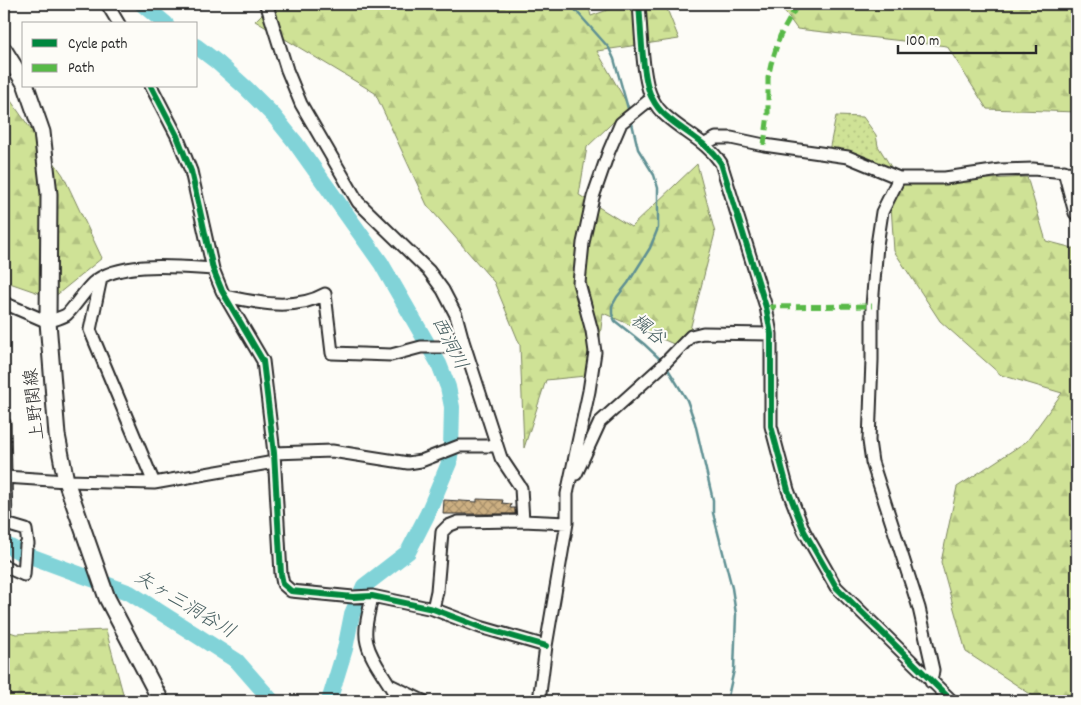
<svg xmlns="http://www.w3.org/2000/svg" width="1081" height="705" viewBox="0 0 1081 705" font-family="Dekko,'Klee One',sans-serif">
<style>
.forest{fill:url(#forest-firs);stroke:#7d8660}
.park{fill:url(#park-dots);stroke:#7d8660}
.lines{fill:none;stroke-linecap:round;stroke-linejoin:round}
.stream{stroke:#5f9093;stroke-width:2.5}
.river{stroke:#81d3d8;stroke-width:16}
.building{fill:url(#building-cross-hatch);stroke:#2b2b2b}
.minor-casing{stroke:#2b2b2b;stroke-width:15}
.major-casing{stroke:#2b2b2b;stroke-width:19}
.minor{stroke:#fdfcf7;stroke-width:11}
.major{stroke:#fdfcf7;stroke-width:15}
.quiet{stroke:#58b947;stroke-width:5;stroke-dasharray:10 5;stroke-linecap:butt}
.cycleway-casing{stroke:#fdfcf7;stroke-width:9}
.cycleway{stroke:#00873e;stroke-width:6}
.labels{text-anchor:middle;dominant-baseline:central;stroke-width:4;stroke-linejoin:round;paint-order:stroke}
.street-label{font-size:18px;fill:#2b2b2b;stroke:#fdfcf7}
.water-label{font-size:19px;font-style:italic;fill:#455d5f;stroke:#fdfcf7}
</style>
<defs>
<pattern id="forest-firs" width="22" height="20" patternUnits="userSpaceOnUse" patternTransform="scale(1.25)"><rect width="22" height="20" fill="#cfe296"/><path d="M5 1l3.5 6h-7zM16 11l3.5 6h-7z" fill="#b2c281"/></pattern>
<pattern id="park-dots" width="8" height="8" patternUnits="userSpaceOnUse" patternTransform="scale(1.25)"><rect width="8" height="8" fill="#cfe296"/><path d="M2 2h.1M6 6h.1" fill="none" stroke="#b2c281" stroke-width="1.8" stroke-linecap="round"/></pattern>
<pattern id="building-cross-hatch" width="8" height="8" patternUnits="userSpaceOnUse" patternTransform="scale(1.25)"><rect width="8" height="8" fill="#cdb082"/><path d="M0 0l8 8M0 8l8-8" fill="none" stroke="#a78f6b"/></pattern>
</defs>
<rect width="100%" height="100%" fill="#fdfcf7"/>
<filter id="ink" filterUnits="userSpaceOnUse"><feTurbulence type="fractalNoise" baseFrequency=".02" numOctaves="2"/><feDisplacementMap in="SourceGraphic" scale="10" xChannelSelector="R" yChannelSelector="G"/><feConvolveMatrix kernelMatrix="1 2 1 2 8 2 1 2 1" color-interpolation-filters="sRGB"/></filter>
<g filter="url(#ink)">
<path class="forest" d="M272 4H588L591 16 624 4H665L679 39 597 51 629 107 587 147 579 195 631 227 697 164 715 233 685 349 603 313 595 375 546 380 524 448 520 345 494 282 427 205 375 93 255 21Z
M779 4H1077V112L987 109 947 46 797 29Z
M4 91 63 175 102 258 53 298 4 281Z
M889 175 916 183 1027 177 1046 241 1077 249V687L1063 701H1041L966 652 941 562 957 487 1027 441 1062 393 1001 375 940 321 894 251Z
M4 630 16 634 106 630 125 701H4Z"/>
<path class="park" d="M836 116 863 117 876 135 878 146 896 175 828 156Z"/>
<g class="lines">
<path class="stream" d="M570 4 609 48 614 59 629 112
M631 119 638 149 654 175 658 188V228L650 248 628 283 617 297 612 306V314L615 321 644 344 661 360
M666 366 687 400 695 423 713 500V513L732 588 736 614 734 670 727 701"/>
<path class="river" d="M142 4 166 24
M196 46 217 62 246 88 274 116 295 142 381 263 439 364 448 387 452 407 451 449 449 463 427 515 408 552 364 586 352 614 345 649 329 701
M4 544 22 553 130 593 237 661 272 701"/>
</g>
<path class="building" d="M477 499 503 500 502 503 511 504 510 508H515V514H443L444 500 477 502Z"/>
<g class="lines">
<defs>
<path id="minor" d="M107 4 119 24
M265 4 268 9 287 70 301 104 358 202 429 271 443 290 456 315 463 341 501 458 521 488 523 521
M639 4C641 26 642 80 652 98 655 104 661 112 666 116 685 133 707 142 721 163L766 307 771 334V426L788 490 804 531 836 587 952 701
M151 86 177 136 191 171 213 269 222 291 263 361 274 453 281 574 283 584 291 591 353 597 372 596 433 609 480 627 546 646
M705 144 716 138H731L764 145 848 157 899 178H945L1000 170 1033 169 1077 173
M1064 171 1075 213 1077 215
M899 178 882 212 877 245 872 306V360L869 441 872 462 919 608 933 670 931 682
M101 278 90 330 154 483
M225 296C257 303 295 311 325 294L332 353 391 355 421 347H443L463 341
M4 303 48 322C53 320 60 318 66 315 71 312 85 290 93 283 119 260 180 267 213 269
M4 423 6 524 26 530 28 544 26 545 24 575 4 566
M274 453 332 451 408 463 421 461 459 446H497
M576 474 600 422 661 367 691 336 703 333 771 334
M5 477 66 481 154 483 274 462
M372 596C370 610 363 628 367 643 372 664 390 681 398 701
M433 609 437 591 442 532 448 526 458 522 523 521 567 523
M390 685 423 701
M539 701 546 646 567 523V494L589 391 595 352 592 331 579 283 583 243 593 197 609 151 621 123 652 98"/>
<path id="major" d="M4 50 24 82
M26 86 42 132 49 194 48 322 57 435 66 481 107 598 161 701"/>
</defs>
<use href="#minor" class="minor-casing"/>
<use href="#major" class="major-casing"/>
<use href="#minor" class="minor"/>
<use href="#major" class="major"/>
<path class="quiet" d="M764 145 768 114V78L771 64 780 36 798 4
M766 307 872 306"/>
<defs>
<path id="cycleway" d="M639 4C641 26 642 80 652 98 655 104 661 112 666 116 685 133 707 142 721 163L766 307 771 334V426L788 490 804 531 836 587 952 701
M151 86 177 136 191 171 213 269 222 291 263 361 274 453 281 574 283 584 291 591 353 597 372 596 433 609 480 627 546 646"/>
</defs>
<use href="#cycleway" class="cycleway-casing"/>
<use href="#cycleway" class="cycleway"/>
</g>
</g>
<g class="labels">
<g class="street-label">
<text transform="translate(36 404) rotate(-96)">上野関線</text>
</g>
<g class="water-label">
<text transform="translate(647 331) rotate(40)">楓谷</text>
<text transform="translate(448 344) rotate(63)">西洞川</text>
<text transform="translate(184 606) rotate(31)">矢ヶ三洞谷川</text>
</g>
</g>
<rect width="1081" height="705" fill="none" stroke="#fdfcf7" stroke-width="20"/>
<rect x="10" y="10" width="1061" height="685" fill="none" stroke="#2b2b2b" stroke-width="2" filter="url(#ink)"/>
<rect x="22" y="22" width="175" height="65" fill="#fdfcf7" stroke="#a9a8a5"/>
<rect x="32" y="39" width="25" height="8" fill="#00873e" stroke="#a9a8a5"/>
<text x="68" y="48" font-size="15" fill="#2b2b2b">Cycle path</text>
<rect x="32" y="64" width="25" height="8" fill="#58b947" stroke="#a9a8a5"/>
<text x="68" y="72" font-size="15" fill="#2b2b2b">Path</text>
<path d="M898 45v8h138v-8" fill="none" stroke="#2b2b2b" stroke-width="2.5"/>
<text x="906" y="45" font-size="15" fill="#2b2b2b" stroke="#fdfcf7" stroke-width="4" paint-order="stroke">100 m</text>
</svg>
